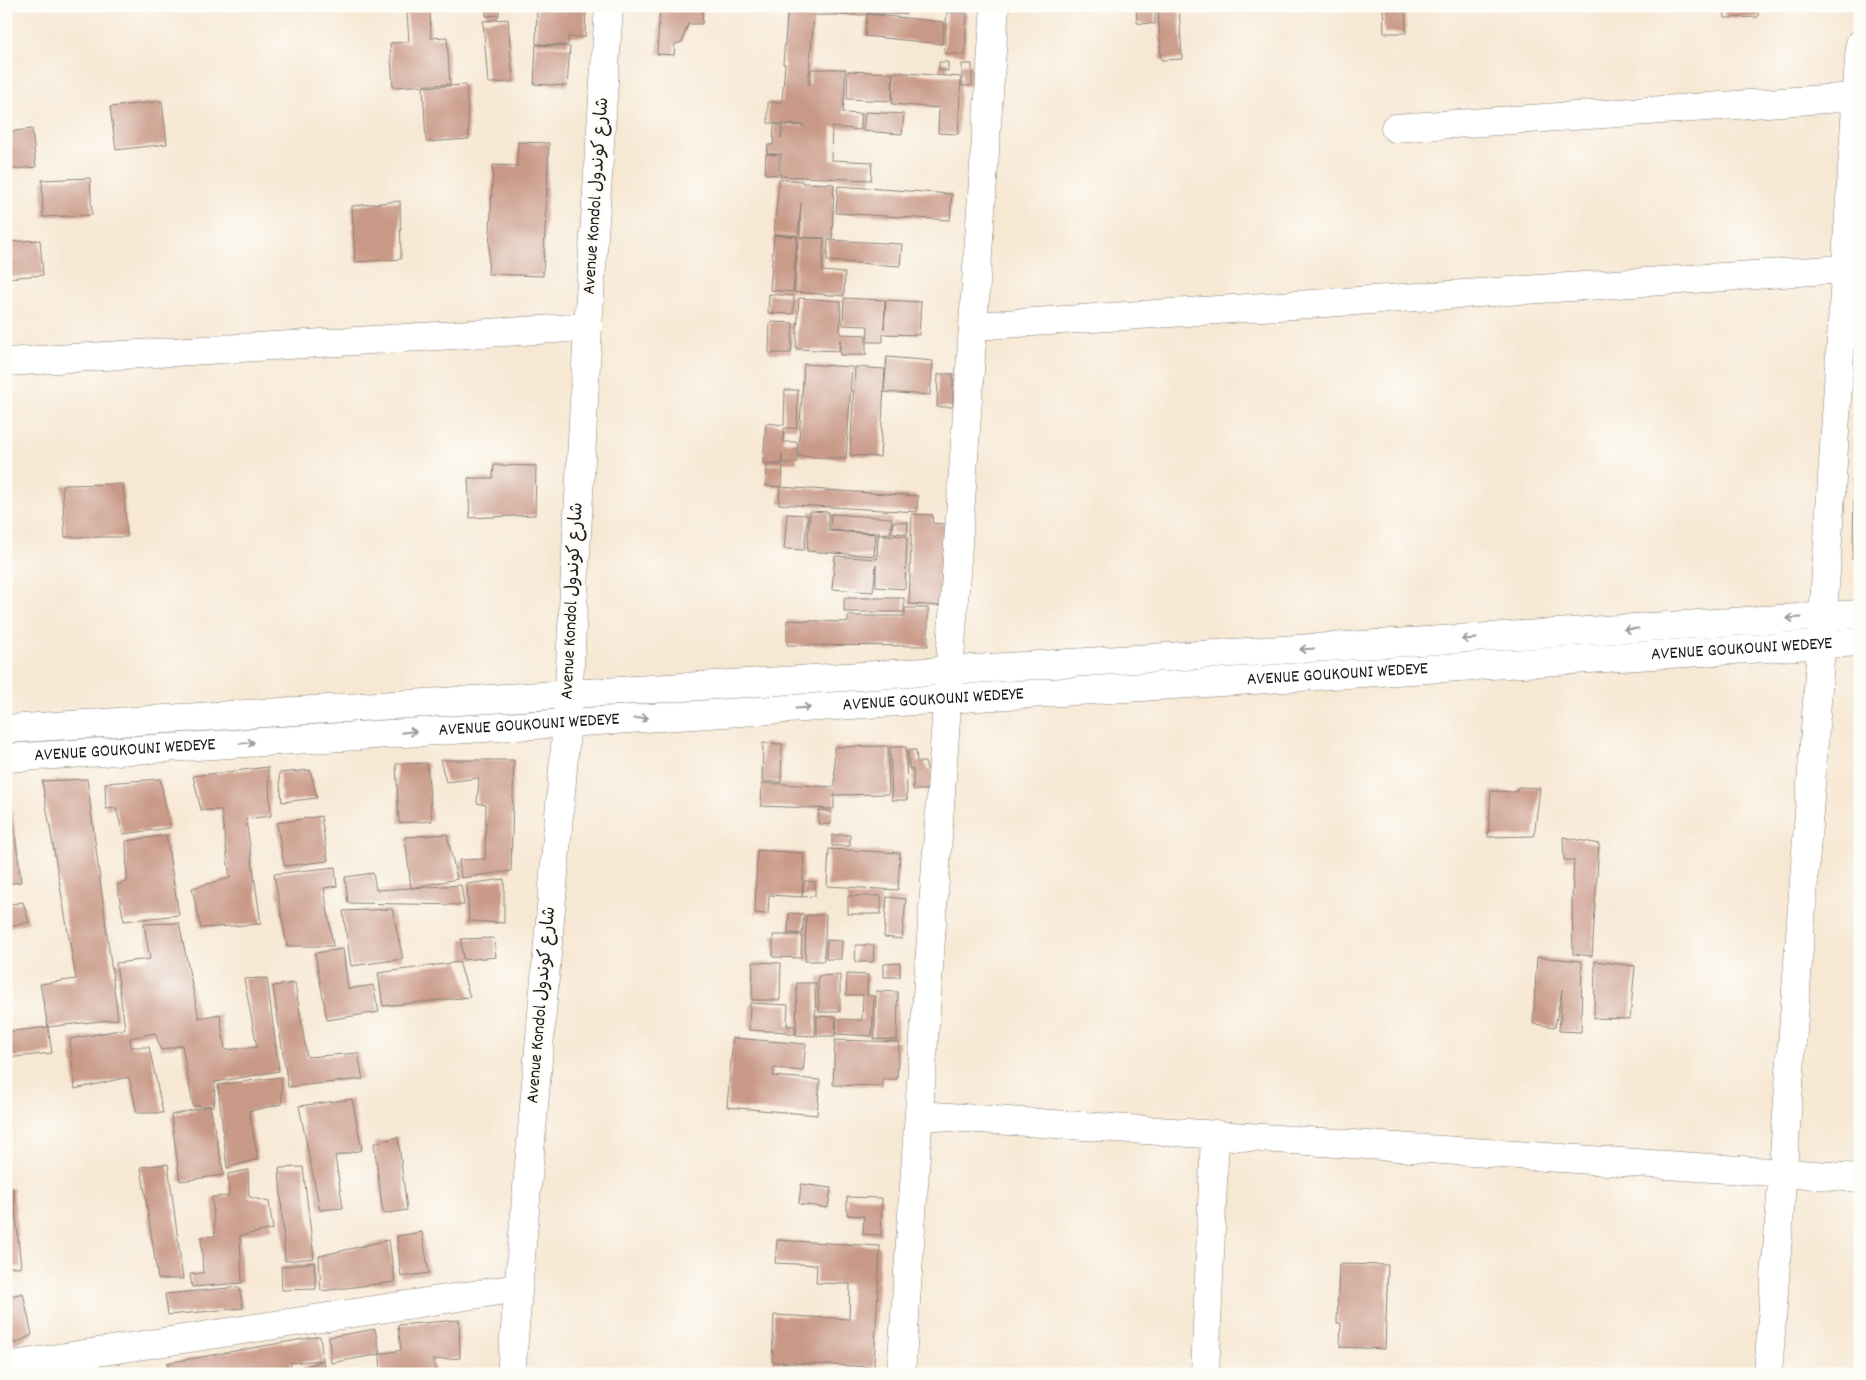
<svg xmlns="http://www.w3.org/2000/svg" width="1866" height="1380" viewBox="0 0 1866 1380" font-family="Dekko,'Playpen Sans Arabic',sans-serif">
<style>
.building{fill:#c99987}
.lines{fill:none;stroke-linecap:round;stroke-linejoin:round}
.minor-casing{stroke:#8a8278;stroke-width:29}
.tertiary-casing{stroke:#8a8278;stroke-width:29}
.minor{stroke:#fff;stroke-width:28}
.tertiary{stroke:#fff;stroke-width:28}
.oneway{stroke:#999}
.labels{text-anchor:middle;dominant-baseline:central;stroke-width:5;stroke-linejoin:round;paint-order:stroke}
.street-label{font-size:18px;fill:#1c1c1c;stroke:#fdfcf7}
</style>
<rect width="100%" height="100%" fill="#fdfcf7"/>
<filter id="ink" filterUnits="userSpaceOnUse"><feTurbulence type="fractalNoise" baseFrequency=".02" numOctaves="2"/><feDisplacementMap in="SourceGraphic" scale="10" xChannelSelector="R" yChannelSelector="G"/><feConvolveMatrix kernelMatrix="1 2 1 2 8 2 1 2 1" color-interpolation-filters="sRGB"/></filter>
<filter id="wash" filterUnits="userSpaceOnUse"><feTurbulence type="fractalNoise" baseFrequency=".0096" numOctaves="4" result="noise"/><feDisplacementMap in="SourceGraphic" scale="20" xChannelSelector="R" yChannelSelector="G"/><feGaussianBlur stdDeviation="1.12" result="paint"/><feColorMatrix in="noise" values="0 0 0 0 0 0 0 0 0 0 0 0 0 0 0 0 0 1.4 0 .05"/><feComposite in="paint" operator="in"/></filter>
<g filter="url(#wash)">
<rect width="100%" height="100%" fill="#f7e8d4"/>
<g id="blocks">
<path class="building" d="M485 6H499V15L486 16Z
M537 6H586L585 37H568V45L536 44Z
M660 6H703L702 24H688L682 42 675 44 674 55 657 54Z
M788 6 814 9V6H868L867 14 864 15H814L808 84H810L811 69H846L843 113 862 114 861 130 832 127 831 160 872 162 871 180 780 176 781 154H767L768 145H773L774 125H781V138L782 125 804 126V125L768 123V102H782L785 64H783Z
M869 6H906V14H869Z
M1136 6H1155V24L1137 23Z
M1158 6H1179L1182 59 1161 60Z
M1383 6H1405L1406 33H1384Z
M1724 6H1758V17L1725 18Z
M430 10 431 38 447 37 450 84 393 87 390 43 409 42 407 11Z
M947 12 967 13 965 55 944 53Z
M867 14 944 22 942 44 865 36Z
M508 19 513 82 488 83 483 21Z
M536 45 570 47 567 86 534 84Z
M939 62H948V71L939 70Z
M962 64H972V86H962Z
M848 71 893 73 891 101 847 99Z
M894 72 961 77 958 134 938 133 939 108 892 104Z
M466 85 469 139 426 142 423 87Z
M162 101 167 144 116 150 110 107Z
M865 112 904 114 902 134 863 131Z
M32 129 36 167 6 170V132Z
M518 142 549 143 543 276 488 274 493 165 517 166Z
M766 154 779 155 778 175 765 174Z
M90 178 92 215 43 217 42 180Z
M779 179 802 181V183L834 184 832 238 800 237 801 203 798 236 774 234Z
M838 186 952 194 950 220 836 213Z
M400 201 401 259 355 262 352 206Z
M774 235 797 237 793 292 770 290Z
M798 237 824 239 822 271 845 273 844 296 794 292Z
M40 240 43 275 6 278V242Z
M828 240 902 244 900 266 827 261Z
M769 294 794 296 793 314 768 313Z
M799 298 841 301 840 334 866 335V355H840V340L839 351 796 349Z
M844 298 885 300 884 329 886 300 921 302 919 335 883 334V342H867L868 326 843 325Z
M770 322 793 323 791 353H769Z
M887 357 933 361 930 395 884 392Z
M804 364 852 367 846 459 798 456Z
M855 367 885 369 880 457 850 455Z
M938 374H953V407H937Z
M785 390H798L797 428H784L783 442H797V463H782V454L781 464 763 463 766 423 784 425Z
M494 465 536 466 535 515 470 518 468 478H493Z
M767 465H783L782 487 766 486Z
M1854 475H1860V559H1853Z
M123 484 127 537H65L62 485Z
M780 487 918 496 917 512 779 504Z
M810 511 829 512 828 531 876 534 874 556 807 551Z
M787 514 808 515 804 550 784 549Z
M831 514 892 518 890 534 830 530Z
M912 514 933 515 932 523 946 524 942 606 909 604Z
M893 522H908L907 534 892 533Z
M878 535 907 536 905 589 876 587V565L873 592 832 589 835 556 877 559Z
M844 598H904V612H844Z
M905 608H928V646L787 645V620L848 622V616H905Z
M763 743 782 744 781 782 762 781Z
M888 746 889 794 834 795V809L761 806 762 783 835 787 834 747Z
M890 747H906L907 800H892Z
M908 750H916L917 762H925L927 769H932V790H913V769H909Z
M440 760H514L511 871 461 878 459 860 485 859 486 805 477 803 479 778 446 782Z
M427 763 432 821 399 823 396 764Z
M268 767 271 816 246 819 261 924 201 928 192 888 230 878 221 810H201L193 776Z
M310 770 317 798 282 802 279 773Z
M87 779 118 1019 48 1027 40 984 76 979 42 781Z
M160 779 170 828 123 834 116 808 106 809 105 783Z
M1518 787 1540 788 1534 836 1488 837 1491 791 1516 792Z
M6 792H10L21 882 6 884Z
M819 810 831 811V824H818Z
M321 816 328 861 284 866 277 823Z
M447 834 457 879 411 888 405 837Z
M166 835 179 915 124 921 117 885 127 882 126 841Z
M832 835H850V846H832Z
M1563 837 1599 844 1592 956 1573 954 1572 899 1574 860H1564Z
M829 849 900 853 898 890 827 886Z
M757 850 804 853 802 897 769 895 768 914 755 913Z
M335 867 337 886 324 888 333 946H287L274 874Z
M373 873 376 890 461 885 464 905 348 903 345 877Z
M504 879V923L469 921 467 884Z
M805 881 815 882V896L802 897Z
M848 896H881V914H848Z
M887 897 906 899 902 939 884 937Z
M23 902 29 922 6 928V905Z
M392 909 403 959 351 966 343 911Z
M789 913 804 914 802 934 788 933Z
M806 915H826L824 961H805Z
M179 923 199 1018 220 1014 225 1050 257 1047 244 979 267 978 279 1071 215 1082 214 1106H193L182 1045 161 1050 155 1033 130 1038 131 1047H149L163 1113H137L129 1077 75 1089 70 1039 125 1029 116 963 150 959 144 924Z
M773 935H802L801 958 773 957Z
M494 938 496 957 463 960 461 939Z
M827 940 842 941 841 959H826Z
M856 945H874L873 962H855Z
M343 949 348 989 373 985 379 1012 327 1020 315 953Z
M1537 957 1582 961 1581 1032 1559 1031 1562 989 1555 1027 1533 1024Z
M1595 961 1635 966 1630 1019 1594 1018Z
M459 962 470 997 383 1006 378 973Z
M753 962 781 963 780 1000H752Z
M900 963V977H884V964Z
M847 974 868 975 867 995 874 996 872 1036 836 1034 837 1019 862 1020 863 995H846Z
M840 975V1012H819L818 976Z
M295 983 307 1057 358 1053 363 1079 288 1087 273 986Z
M797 983H816L815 1036 796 1035Z
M876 991 898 992 897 1040 874 1039Z
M750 1003 788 1005 787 1026H795V1034H787V1032L749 1030Z
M817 1016 836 1017 835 1036H817Z
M48 1027 52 1053 6 1058V1032Z
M733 1038 806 1044 803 1071 774 1068 773 1076 820 1080 817 1115 727 1107Z
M835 1040 899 1042 897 1079H883V1086L833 1085Z
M281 1077 282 1104 249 1111 258 1159 227 1168 218 1085Z
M352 1099 362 1150 335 1156 343 1208 320 1210 299 1106Z
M210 1106 224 1175 180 1181 171 1115Z
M398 1137 407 1210 383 1214 374 1143Z
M168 1164 183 1279H158L141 1167Z
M303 1167 314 1258 285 1261 279 1168Z
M248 1170 249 1197 269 1202 273 1229 240 1236 242 1283 192 1287 190 1274 203 1273 201 1237 215 1236 212 1197 229 1196 228 1174Z
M801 1184 831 1188 828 1208 799 1204Z
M13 1188 21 1267H6V1190Z
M847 1197 882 1198 881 1235 863 1234 864 1216 847 1215Z
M422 1232 429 1273 401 1277 397 1236Z
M389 1240 395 1282 321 1291 319 1256Z
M777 1240 880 1246 874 1367 772 1362 774 1315 849 1319 850 1284 816 1283 817 1265 775 1263Z
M314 1262 316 1289 282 1290 281 1267Z
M1339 1264 1388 1265 1385 1349 1340 1347 1341 1323H1337Z
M239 1287 243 1308 168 1315 165 1294Z
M23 1293 32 1335 14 1344 6 1305V1297Z
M459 1320 460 1358 433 1360 436 1374H381L380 1354 401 1350 398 1325Z
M375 1329 380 1354 331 1363 329 1337Z
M320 1336 323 1360 290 1363 293 1374H254L253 1368V1374H170L167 1363Z
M323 1360 325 1374H303L302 1369Z"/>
</g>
</g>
<g filter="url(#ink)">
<use href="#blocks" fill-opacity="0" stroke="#8a8278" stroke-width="1"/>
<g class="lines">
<defs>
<path id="minor" d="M1395 128 1855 97
M973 326 1845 269
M6 362 588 327
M919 1115 1860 1178
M6 1366 518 1288
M901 1374 995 6
M1205 1374 1215 1134
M1768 1374 1822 633 1860 44"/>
<g id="tertiary">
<path d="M6 729 1860 614"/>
<path id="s1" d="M6 758 1860 642"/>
<path d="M511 1374 567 722 588 327 609 6"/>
</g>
</defs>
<use href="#minor" class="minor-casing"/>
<use href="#tertiary" class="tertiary-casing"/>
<use href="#minor" class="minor"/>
<use href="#tertiary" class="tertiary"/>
</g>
<defs><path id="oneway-shaft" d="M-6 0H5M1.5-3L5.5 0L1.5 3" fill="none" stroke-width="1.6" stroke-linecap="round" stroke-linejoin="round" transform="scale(1.25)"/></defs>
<g class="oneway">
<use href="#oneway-shaft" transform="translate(1794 618) rotate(176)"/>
<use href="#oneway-shaft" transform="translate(1631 629) rotate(176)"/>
<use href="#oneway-shaft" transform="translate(1469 639) rotate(176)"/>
<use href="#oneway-shaft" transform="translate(1307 649) rotate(176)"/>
<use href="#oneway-shaft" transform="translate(803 708) rotate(-3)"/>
<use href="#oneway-shaft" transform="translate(641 718) rotate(-3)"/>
<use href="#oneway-shaft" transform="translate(409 732) rotate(-4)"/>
<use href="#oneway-shaft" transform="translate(247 743) rotate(-4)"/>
</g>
</g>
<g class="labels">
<g class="street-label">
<text transform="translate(597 196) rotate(-86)">Avenue Kondol شارع كوندول</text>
<text transform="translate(573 601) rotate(-87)">Avenue Kondol شارع كوندول</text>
<text stroke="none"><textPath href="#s1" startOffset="1739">AVENUE GOUKOUNI WEDEYE</textPath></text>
<text stroke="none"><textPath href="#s1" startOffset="1334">AVENUE GOUKOUNI WEDEYE</textPath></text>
<text stroke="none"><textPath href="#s1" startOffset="929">AVENUE GOUKOUNI WEDEYE</textPath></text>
<text stroke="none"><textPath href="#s1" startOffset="524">AVENUE GOUKOUNI WEDEYE</textPath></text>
<text stroke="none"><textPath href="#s1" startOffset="119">AVENUE GOUKOUNI WEDEYE</textPath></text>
<text transform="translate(542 1005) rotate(-85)">Avenue Kondol شارع كوندول</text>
</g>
</g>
<rect width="1866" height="1380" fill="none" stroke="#fdfcf7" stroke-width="25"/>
</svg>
